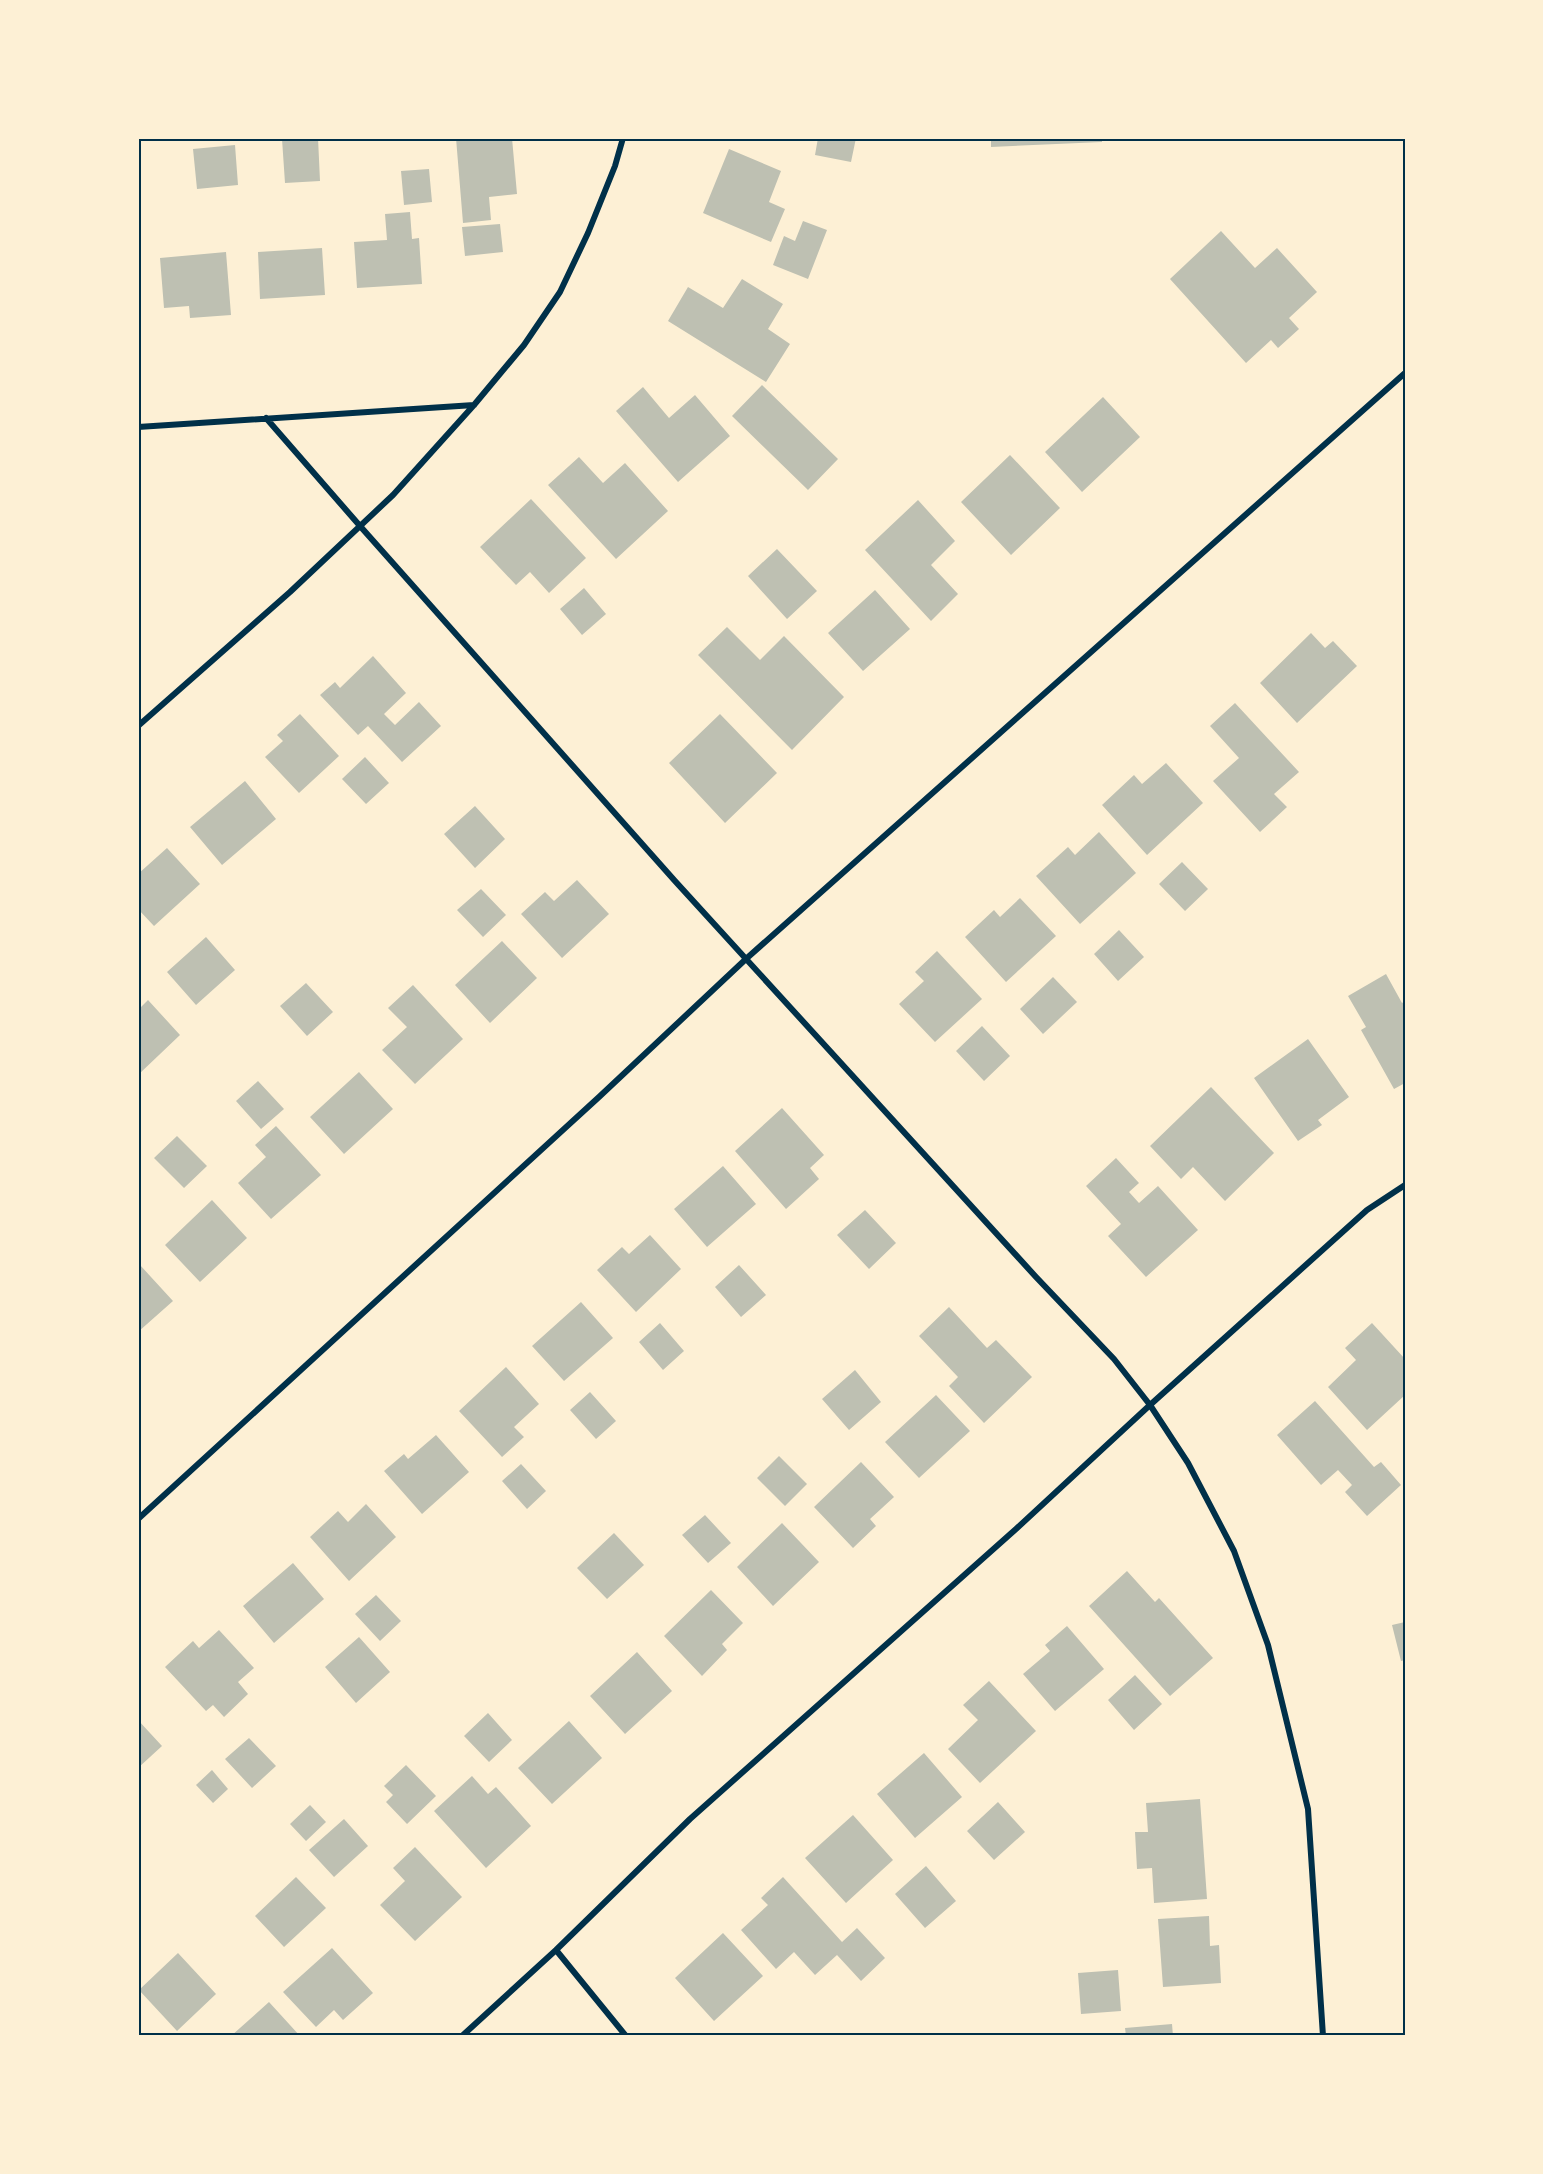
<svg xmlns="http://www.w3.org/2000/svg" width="1543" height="2174" viewBox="0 0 1543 2174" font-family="Cabin,sans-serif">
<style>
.building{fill:#bec0b2}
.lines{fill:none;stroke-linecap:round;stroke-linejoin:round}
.minor{stroke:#003049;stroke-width:6}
.neatline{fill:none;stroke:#003049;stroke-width:2}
</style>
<rect width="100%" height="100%" fill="#fdf0d5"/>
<path class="building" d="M318 138 320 181 285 183 282 139Z
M456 138H512L517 194 489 197 491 220 463 223Z
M818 138H856L851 162 815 155Z
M991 138H1102V142L991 147Z
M235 145 238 185 197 189 193 149Z
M729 149 781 171 769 202 785 209 771 242 703 213Z
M429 169 432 202 404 205 401 171Z
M410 212 412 239 419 238 422 284 357 288 354 242 387 240 385 214Z
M803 221 827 230 808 279 773 265 784 236 795 241Z
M500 224 503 252 465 256 462 227Z
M1221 231 1255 268 1277 248 1317 292 1289 318 1299 329 1278 348 1271 340 1246 363 1170 279Z
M322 248 325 295 260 299 258 252Z
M226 252 231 315 190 318 189 306 164 308 160 258Z
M742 279 783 304 768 329 790 344 766 382 668 321 688 287 723 308Z
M762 385 838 459 808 490 732 416Z
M643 387 669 418 695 395 730 436 678 482 616 411Z
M1103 397 1140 437 1082 492 1045 452Z
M1010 455 1060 508 1011 555 961 502Z
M579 457 603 483 625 463 668 511 616 559 548 485Z
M531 499 586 558 549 593 530 572 516 585 480 547Z
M918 500 955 541 931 565 958 594 931 621 865 550Z
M777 549 817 591 787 619 748 576Z
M584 588 606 614 582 635 560 609Z
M875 590 910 629 863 671 828 633Z
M727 627 760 660 784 636 844 697 792 750 698 655Z
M1311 633 1325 648 1333 641 1357 666 1297 723 1260 683Z
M373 656 406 693 384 714 395 725 419 702 441 726 402 762 368 726 358 735 320 695 335 682 340 688Z
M1235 703 1299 772 1274 794 1287 807 1260 832 1213 781 1239 758 1210 726Z
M300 714 339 756 299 793 265 757 283 741 277 735Z
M720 714 777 773 725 823 669 763Z
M365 757 389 783 366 804 342 779Z
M1166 763 1203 803 1147 855 1102 805 1134 775 1142 784Z
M245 781 276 819 222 865 190 827Z
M475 806 505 839 475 868 444 834Z
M1099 832 1136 873 1080 924 1036 876 1068 847 1075 855Z
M167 848 200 884 154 926 138 909V874Z
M1182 862 1208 889 1185 911 1159 884Z
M577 880 609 914 562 958 521 914 545 892 554 901Z
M481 889 506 915 483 937 457 910Z
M1020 898 1056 936 1006 982 965 937 994 910 1000 917Z
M1119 930 1144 957 1118 981 1094 954Z
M206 937 235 970 196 1005 167 972Z
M502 941 537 978 490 1023 455 985Z
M937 951 982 999 935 1042 899 1004 924 981 915 972Z
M1386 974 1402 1003 1405 1001V1083L1394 1089 1361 1030 1366 1027 1348 996Z
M1053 977 1077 1002 1043 1034 1020 1009Z
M306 983 333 1012 307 1036 280 1006Z
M413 985 463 1039 415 1084 382 1050 407 1027 388 1008Z
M148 1000 180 1035 138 1075V1010Z
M982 1026 1010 1056 984 1081 956 1051Z
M1308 1039 1349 1097 1318 1120 1322 1125 1298 1141 1254 1078Z
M359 1072 393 1109 344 1154 310 1117Z
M258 1081 284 1109 261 1129 236 1101Z
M1211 1087 1274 1153 1225 1201 1193 1167 1181 1179 1150 1146Z
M782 1108 824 1155 810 1168 819 1179 786 1209 735 1151Z
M276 1126 321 1175 271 1219 238 1183 266 1157 255 1145Z
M177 1136 207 1166 184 1188 154 1158Z
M1116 1158 1139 1183 1129 1192 1139 1203 1158 1186 1198 1230 1146 1277 1108 1236 1121 1224 1086 1186Z
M723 1166 756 1204 707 1247 674 1209Z
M212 1200 247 1238 200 1282 165 1245Z
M865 1210 896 1243 869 1269 837 1235Z
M650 1235 681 1269 636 1312 597 1270 622 1247 629 1254Z
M140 1265 173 1301 138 1332V1266Z
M739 1265 766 1295 741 1317 715 1287Z
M581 1302 613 1338 564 1381 532 1346Z
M949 1307 987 1348 996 1340 1032 1377 984 1423 949 1386 958 1377 919 1336Z
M660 1323 684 1351 663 1370 639 1342Z
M1372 1323 1405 1359V1395L1367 1430 1328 1387 1356 1360 1345 1348Z
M506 1367 539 1404 514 1427 524 1437 502 1457 459 1411Z
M855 1370 881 1402 849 1430 822 1399Z
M590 1392 616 1421 596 1439 570 1410Z
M936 1395 970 1431 919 1478 885 1442Z
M1315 1401 1374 1467 1381 1462 1401 1485 1367 1516 1345 1492 1352 1485 1338 1470 1321 1485 1277 1435Z
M436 1435 469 1472 422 1514 384 1471 404 1454 408 1459Z
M779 1456 807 1484 785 1506 757 1478Z
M861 1462 894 1497 870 1519 876 1526 853 1548 814 1507Z
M521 1464 546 1491 527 1509 502 1481Z
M366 1504 396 1537 349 1581 310 1537 338 1511 348 1522Z
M705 1515 731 1543 708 1563 682 1535Z
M782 1523 819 1562 773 1606 737 1567Z
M614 1533 644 1565 607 1599 577 1568Z
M293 1563 324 1599 274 1643 243 1606Z
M1127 1571 1155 1602 1159 1598 1213 1658 1170 1696 1089 1606Z
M711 1590 743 1623 722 1644 727 1650 702 1676 664 1636Z
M376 1595 401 1621 380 1641 355 1614Z
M1405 1622V1660L1401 1661 1392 1625Z
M1067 1626 1104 1669 1055 1711 1023 1674 1050 1651 1045 1645Z
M219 1630 254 1668 238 1682 248 1694 224 1717 213 1705 206 1711 165 1667 193 1641 199 1648Z
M359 1637 390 1672 356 1703 325 1667Z
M637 1652 672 1691 625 1734 590 1696Z
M1135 1675 1162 1704 1134 1730 1108 1700Z
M989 1681 1036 1731 980 1783 948 1749 978 1720 963 1705Z
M488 1713 512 1740 489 1762 464 1736Z
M138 1720 162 1746 138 1768Z
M569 1721 602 1758 552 1804 518 1768Z
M249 1738 276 1766 252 1788 225 1759Z
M924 1753 962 1797 915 1838 877 1794Z
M406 1765 436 1796 407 1824 386 1802 393 1795 384 1786Z
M212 1770 228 1789 213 1803 196 1785Z
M472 1776 488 1794 496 1787 531 1826 486 1868 434 1811Z
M1200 1799 1207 1899 1154 1903 1152 1868 1137 1869 1135 1832H1148L1146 1803Z
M998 1802 1025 1832 994 1860 967 1831Z
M310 1805 326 1822 306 1841 290 1824Z
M853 1815 893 1860 846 1903 805 1858Z
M344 1819 368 1846 334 1877 309 1850Z
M415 1847 462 1897 415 1941 380 1905 405 1881 393 1868Z
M926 1866 956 1901 925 1928 895 1894Z
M296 1877 326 1908 284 1947 255 1916Z
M783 1877 842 1942 857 1928 885 1958 861 1981 837 1955 815 1975 794 1952 776 1969 741 1930 768 1905 761 1898Z
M1209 1916 1210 1946 1219 1945 1221 1983 1163 1987 1158 1919Z
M723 1933 763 1976 714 2021 675 1978Z
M332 1948 373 1993 343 2020 334 2010 316 2027 283 1992Z
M178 1953 216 1994 177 2031 139 1990Z
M1118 1970 1121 2011 1081 2014 1078 1973Z
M269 2002 300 2036H231Z
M1172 2024 1173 2036H1126L1125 2028Z"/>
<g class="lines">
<path class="minor" d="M266 418 360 526 675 881 1036 1277 1114 1359 1150 1405 1188 1463 1234 1551 1268 1645 1308 1809 1323 2036
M138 427 474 405
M138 726 290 592 393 495 474 405 524 345 560 292 588 233 615 166 623 138
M138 1519 599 1097 747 958 1405 373
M556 1950 626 2036
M462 2036 556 1950 690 1819 1016 1529 1150 1405 1367 1210 1405 1185"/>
</g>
<rect width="1543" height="2174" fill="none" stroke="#fdf0d5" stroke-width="279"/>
<rect x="140" y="140" width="1264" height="1894" class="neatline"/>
</svg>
